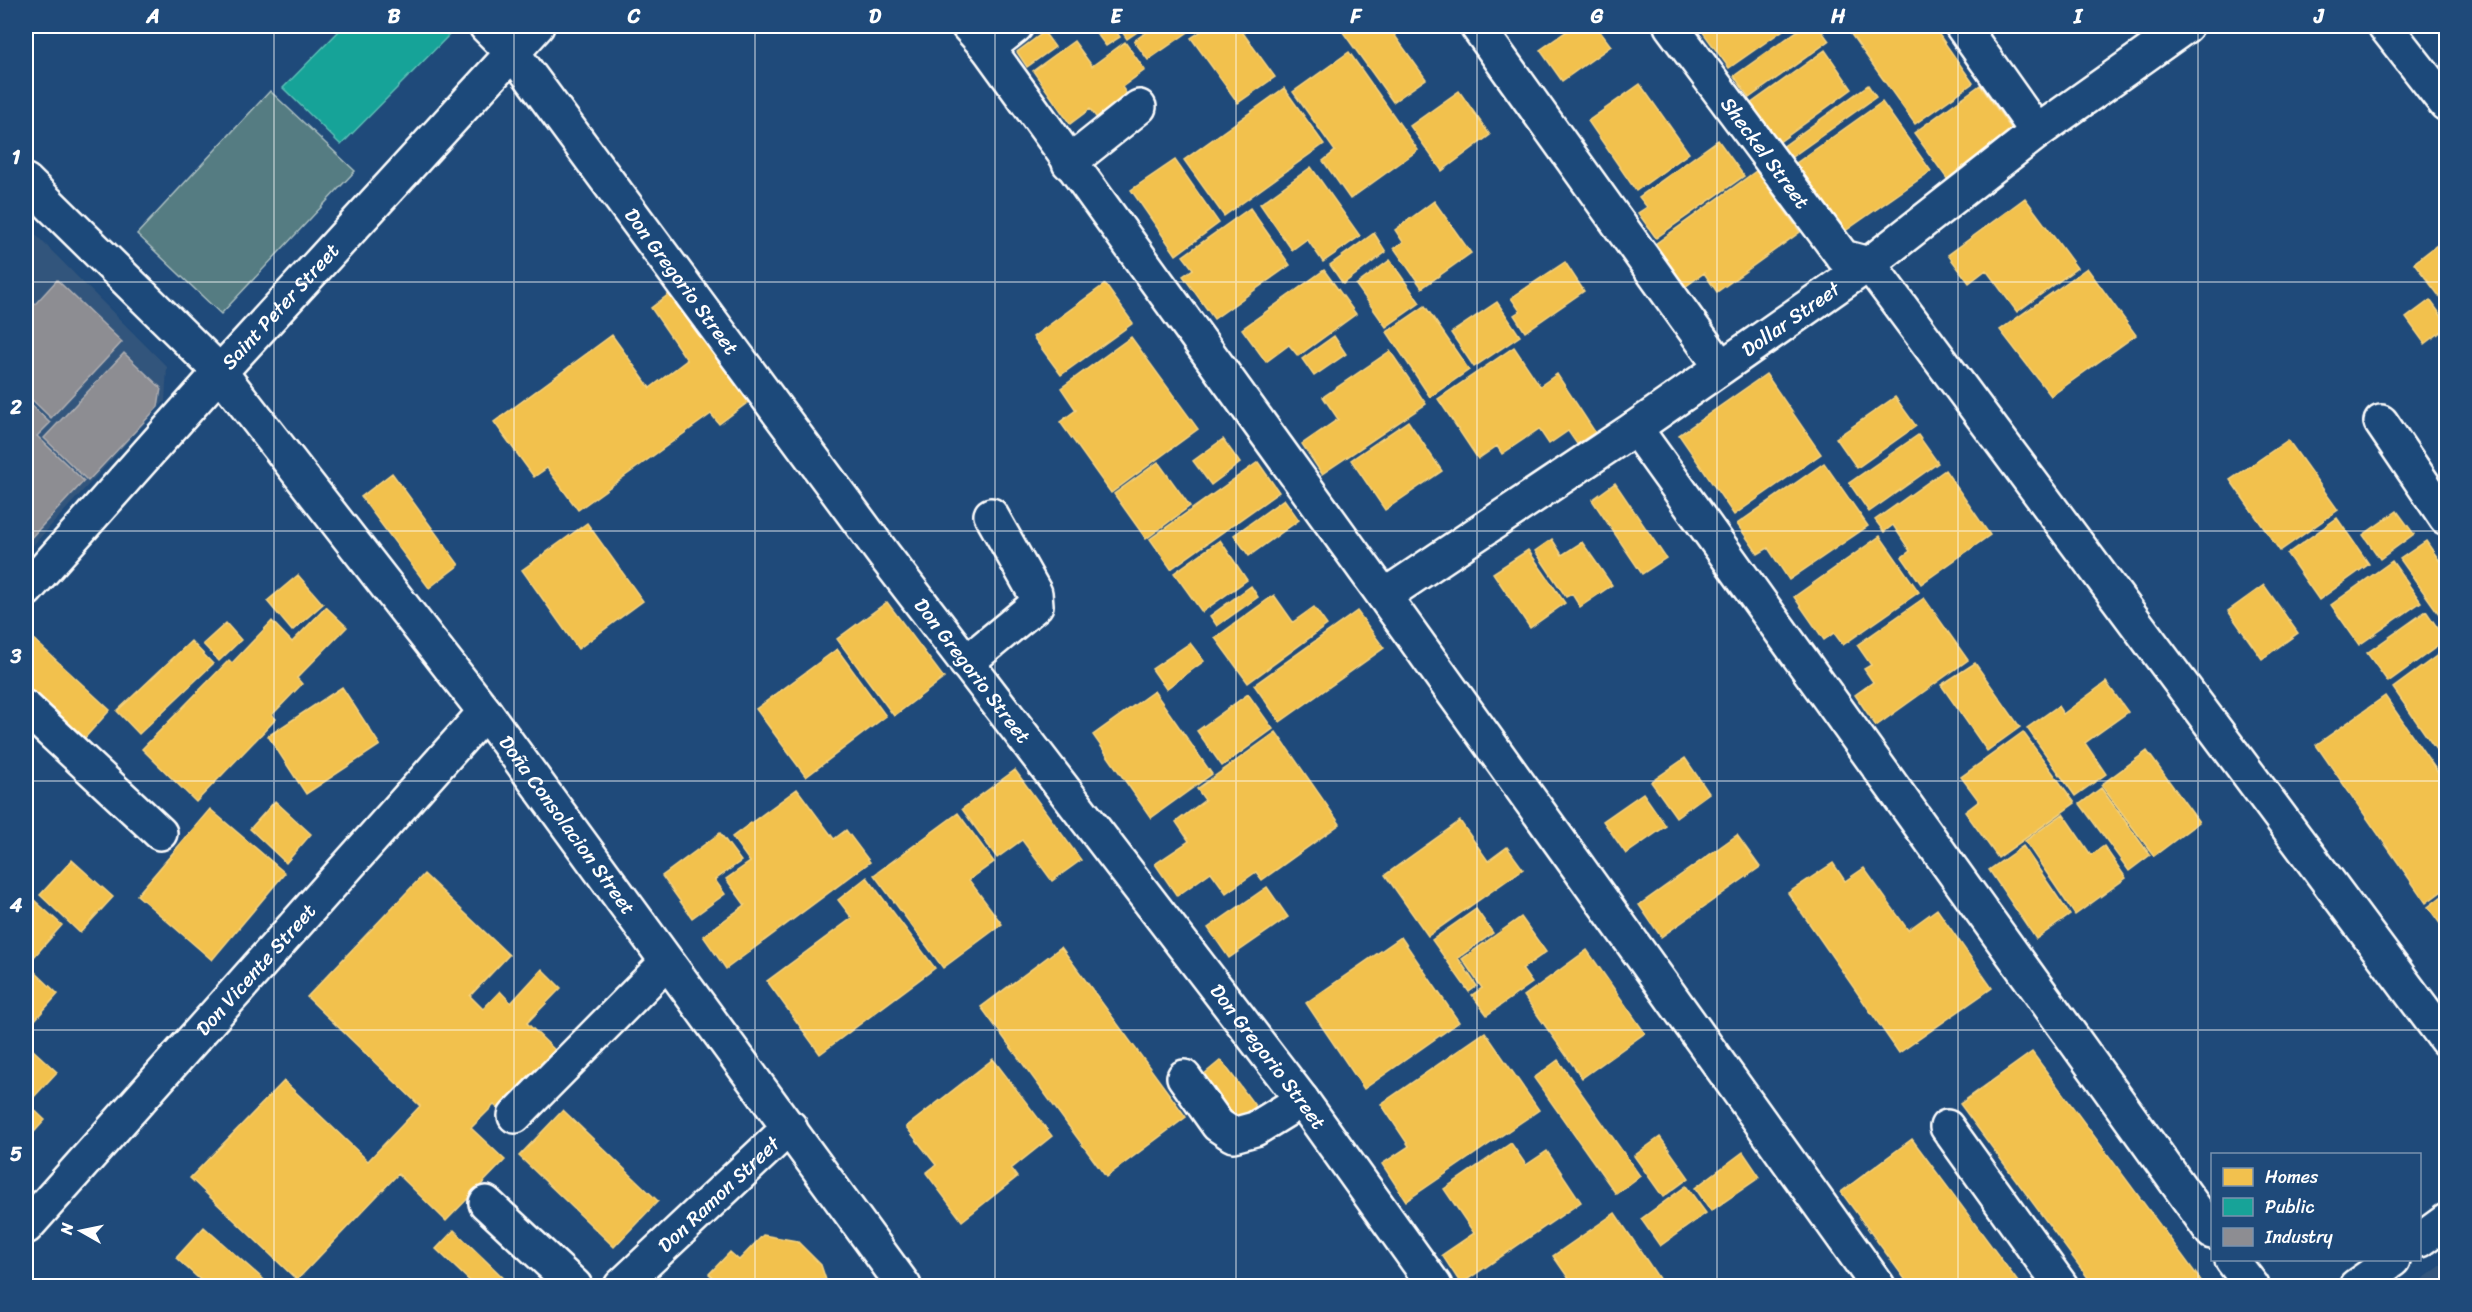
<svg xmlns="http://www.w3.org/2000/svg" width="2472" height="1312" viewBox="0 0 2472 1312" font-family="Sriracha,sans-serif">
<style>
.built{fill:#32557b}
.green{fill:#557c82;stroke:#aabec0;stroke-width:1.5}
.homes{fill:#f2c14e;stroke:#f6d483;stroke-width:1.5}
.public{fill:#17a398;stroke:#5dbfb7;stroke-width:1.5}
.industry{fill:#8d8d92;stroke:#afafb3;stroke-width:1.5}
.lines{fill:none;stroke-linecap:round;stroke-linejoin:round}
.minor-casing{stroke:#fff;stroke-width:38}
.minor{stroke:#1f4a7a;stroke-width:33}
.grid{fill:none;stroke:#fff;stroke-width:1.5;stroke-opacity:0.55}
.labels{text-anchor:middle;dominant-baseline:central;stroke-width:6;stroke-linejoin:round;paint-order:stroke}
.street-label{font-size:20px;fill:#fff;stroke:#1f4a7a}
.neatline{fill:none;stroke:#fff;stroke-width:2}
.grid-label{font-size:20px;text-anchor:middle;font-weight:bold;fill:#fff}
</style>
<rect width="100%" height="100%" fill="#1f4a7a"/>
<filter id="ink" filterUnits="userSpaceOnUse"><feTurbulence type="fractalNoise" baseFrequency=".0167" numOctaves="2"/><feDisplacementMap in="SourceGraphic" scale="12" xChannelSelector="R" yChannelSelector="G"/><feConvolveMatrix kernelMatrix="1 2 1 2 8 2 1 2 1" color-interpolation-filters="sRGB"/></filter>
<g filter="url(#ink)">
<path class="built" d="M26 225 167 367 165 401 26 553Z
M2446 1262V1286H2413Z"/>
<path class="green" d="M270 91 355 171 221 314 137 234Z"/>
<path class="homes" d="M1091 26H1113L1120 37 1106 46Z
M1118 26H1146L1127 39Z
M1155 26H1197L1148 60 1134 41Z
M1209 26H1238L1275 77 1238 103 1191 38Z
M1344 26H1388L1426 79 1393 102 1340 28Z
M1574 26H1596L1611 46 1562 81 1540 50Z
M1709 26H1789L1729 68 1702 31Z
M1804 26H1818L1829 41 1749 98 1734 76Z
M1845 26H1933L1973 83 1915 124Z
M1044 32 1055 47 1027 67 1017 52Z
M1074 41 1092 66 1125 42 1145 70 1122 87 1132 102 1102 125 1090 109 1070 124 1033 71Z
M1825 50 1852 89 1778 143 1750 104Z
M1349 52 1418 150 1350 199 1323 161 1335 151 1293 92Z
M1640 84 1689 153 1636 191 1588 121Z
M1868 85 1876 97 1789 159 1781 148Z
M1980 85 2014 133 1948 180 1914 133Z
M1284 88 1324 144 1224 216 1184 160Z
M1459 91 1490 135 1442 171 1410 126Z
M1882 102 1931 171 1841 234 1792 166Z
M1718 140 1744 176 1656 238 1638 213 1647 207 1639 197Z
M1175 160 1219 223 1176 255 1131 190Z
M1311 167 1360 236 1323 262 1307 239 1292 250 1260 204Z
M1756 171 1800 232 1717 292 1704 273 1681 290 1651 247Z
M2025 198 2077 268 2017 312 1986 270 1969 283 1948 255Z
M1434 201 1471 253 1422 288 1394 248 1403 242 1395 230Z
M1250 208 1290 265 1214 319 1183 276 1193 269 1183 256Z
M1374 233 1386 252 1343 284 1330 265Z
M2446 238V305L2414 263Z
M1390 260 1420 303 1386 327 1356 285Z
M1565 262 1584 291 1525 332 1514 315 1520 311 1511 298Z
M2087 268 2136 335 2051 396 2000 330Z
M1324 270 1356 314 1298 356 1289 345 1266 362 1242 329Z
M1105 284 1133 323 1061 375 1033 337Z
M673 291 751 400 719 424 711 414 578 510 547 468 534 477 494 422 612 335 650 388 687 360 651 308Z
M2430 300 2446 322V328L2425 344 2406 318Z
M1497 302 1520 336 1474 367 1451 333Z
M1425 306 1469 370 1430 397 1387 332Z
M1334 336 1346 354 1314 376 1302 359Z
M1131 337 1198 429 1111 493 1060 422 1076 410 1061 388Z
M1514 347 1540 386 1557 374 1595 432 1577 444 1568 431 1549 444 1539 429 1502 454 1497 446 1478 459 1438 399Z
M1390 351 1426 404 1322 474 1302 444 1338 419 1323 397Z
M1766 374 1821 454 1734 515 1679 435Z
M1895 397 1916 426 1857 468 1836 438Z
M1408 421 1442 471 1385 510 1351 460Z
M1918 435 1938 463 1869 512 1849 483Z
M1223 439 1240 463 1211 485 1193 461Z
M2288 440 2338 510 2280 551 2230 480Z
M1158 462 1190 506 1146 539 1114 494Z
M1258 462 1279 492 1171 569 1150 539Z
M1824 463 1868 526 1789 580 1768 548 1758 554 1737 524Z
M1945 470 1990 535 1921 584 1902 557 1910 551 1893 525 1884 532 1875 520Z
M392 473 459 565 429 588 361 497Z
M1615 483 1666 558 1642 574 1592 500Z
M1284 499 1299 520 1249 556 1234 535Z
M2397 511 2414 534 2380 559 2363 535Z
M2337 518 2369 564 2319 600 2287 554Z
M587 523 643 601 578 649 522 570Z
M1880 536 1919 592 1843 645 1834 633 1824 640 1794 597Z
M1552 539 1562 555 1582 542 1612 585 1580 607 1572 594 1566 597 1535 551Z
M1220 540 1247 580 1202 612 1174 573Z
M2426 541 2446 570V624L2400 559Z
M1528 550 1565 603 1530 628 1493 573Z
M2392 561 2421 602 2359 645 2331 605Z
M298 575 323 604 292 631 267 601Z
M2264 585 2298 633 2262 659 2228 611Z
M1251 586 1258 597 1217 626 1210 616Z
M1274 595 1293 622 1314 607 1327 625 1248 683 1215 638Z
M1924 598 1968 660 1876 726 1855 695 1873 682 1864 669 1871 665 1857 645Z
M887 602 944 678 894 716 837 639Z
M326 607 347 627 297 678 302 684 272 715 276 719 196 802 142 749 229 660 232 663 272 621 292 642Z
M1357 611 1384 648 1280 722 1254 685Z
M2426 611 2446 640 2388 682 2367 653Z
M226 623 241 640 219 661 203 644Z
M29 635 110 710 83 740 26 687V639Z
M191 641 213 664 139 734 117 711Z
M1190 643 1204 661 1166 689 1152 669Z
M837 649 886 716 806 777 756 709Z
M2446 649V764L2393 688Z
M1975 663 2020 727 1987 751 1941 685Z
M2106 682 2128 712 2085 743 2106 774 2075 796 2027 728 2058 706 2063 714Z
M342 687 380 745 306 794 268 736Z
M1154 691 1212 774 1151 818 1093 735Z
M1248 694 1273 729 1222 766 1197 731Z
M2385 696 2446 784V888L2426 903 2316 745Z
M1276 732 1340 824 1262 880 1256 872 1226 893 1211 872 1177 896 1155 864 1189 841 1176 822 1205 800 1197 789Z
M2023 732 2075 803 1998 858 1965 812 1979 801 1961 777Z
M2147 751 2199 822 2154 856 2101 785Z
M1685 758 1709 793 1676 817 1651 782Z
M1015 770 1081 860 1052 881 1022 840 997 858 962 809Z
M2101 788 2150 855 2129 871 2080 804Z
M797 789 834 839 846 830 870 862 726 969 703 936 745 905 726 879 750 862 732 837Z
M1643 793 1666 826 1626 854 1603 821Z
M275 801 311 834 286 863 250 829Z
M210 809 285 873 212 960 137 895Z
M958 813 994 862 969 880 1002 924 943 968 874 875Z
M2063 814 2091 855 2104 846 2126 878 2075 915 2025 841Z
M1460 821 1488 861 1507 847 1523 869 1428 936 1385 875Z
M720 833 741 861 715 880 725 894 692 918 662 876Z
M1737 835 1760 867 1661 937 1639 905Z
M2023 846 2070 915 2036 939 1989 870Z
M72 860 113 897 80 933 40 895Z
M1833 863 1845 881 1864 868 1908 930 1937 909 1992 988 1899 1053 1788 893Z
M424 874 509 955 470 996 483 1009 500 991 511 1003 542 969 561 988 527 1023 562 1057 506 1116 494 1105 471 1128 505 1160 446 1221 398 1174 297 1280 190 1178 284 1081 368 1161 420 1106 307 997Z
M867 877 935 968 820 1054 767 981 852 918 838 900Z
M1267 887 1288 917 1229 958 1208 928Z
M2446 893V932L2428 907Z
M33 899 62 925 26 966V907Z
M1476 909 1493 933 1458 958 1477 986 1469 992 1432 940Z
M1521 917 1546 952 1522 969 1532 983 1487 1015 1472 995 1482 988 1462 959Z
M1401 937 1459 1022 1364 1089 1306 1003Z
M1061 947 1186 1117 1106 1177 981 1007Z
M1587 950 1645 1033 1582 1078 1524 996Z
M33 970 58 994 26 1030V979Z
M1485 1032 1539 1110 1406 1201 1382 1164 1409 1146 1381 1104Z
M32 1049 57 1072 33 1098 26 1091V1057Z
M2032 1052 2205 1286H2094L1960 1104Z
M993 1059 1052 1136 1011 1169 1017 1177 962 1221 926 1173 936 1165 906 1127Z
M1221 1060 1259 1111 1236 1129 1198 1079Z
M1558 1060 1640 1176 1616 1194 1534 1078Z
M26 1102 45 1120 26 1141Z
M563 1110 658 1201 614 1247 519 1156Z
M1660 1137 1689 1178 1663 1197 1634 1156Z
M1912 1139 2021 1286H1910L1841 1192Z
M1511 1143 1526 1165 1547 1151 1581 1202 1461 1284 1442 1255 1474 1233 1444 1189Z
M1743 1152 1760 1177 1711 1211 1695 1188Z
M1686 1186 1706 1213 1660 1246 1641 1219Z
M1615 1213 1664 1286H1574L1553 1256Z
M204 1227 271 1286H207L176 1258Z
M454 1230 512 1286H475L436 1249Z
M763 1235 797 1241 821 1265 828 1286H714L718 1282 709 1274 730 1252 739 1260Z"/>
<path class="public" d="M344 26H443L451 33 341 145 283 88Z"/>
<path class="industry" d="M26 258 35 267 26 278Z
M57 280 122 342 51 418 26 394V314Z
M124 353 161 388 158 407 88 481 44 438Z
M26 400 50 423 37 436 84 481 26 543Z"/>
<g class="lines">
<defs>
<g id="minor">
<path id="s1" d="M486 26 513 53 884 555 1302 1100 1435 1286"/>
<path d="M968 26 988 48 1384 596 1878 1286"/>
<path d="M1477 26 1721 367"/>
<path id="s2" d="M1671 26 1843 257 1869 264 2446 1040"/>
<path d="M1962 26 2037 132"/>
<path d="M2385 26 2446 104"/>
<path d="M988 48 1016 26"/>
<path d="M1069 163 1139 107"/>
<path id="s3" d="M26 181 220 372 485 712 904 1286"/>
<path d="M2381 422 2446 518"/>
<path d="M1635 428 2212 1232"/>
<path id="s4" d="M26 590 220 372 537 26"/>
<path id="s5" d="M1384 596 1635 428 1869 264 2037 132 2186 26"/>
<path d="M966 663 1036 605 1035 593 991 515"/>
<path d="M26 708 160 833"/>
<path d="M1184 1077 1218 1125 1233 1135 1255 1129 1302 1100"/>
<path d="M515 1116 667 962"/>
<path d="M1947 1127 2061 1286"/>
<path d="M486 1203 575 1286"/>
<path id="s6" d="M26 1227 485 712"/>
<path d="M2420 1240 2446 1221"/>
<path d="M2232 1260 2252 1286"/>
<path id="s7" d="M621 1286 790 1127"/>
<path d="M2356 1286 2393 1260"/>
</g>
</defs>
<use href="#minor" class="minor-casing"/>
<use href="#minor" class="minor"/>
</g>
</g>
<path class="grid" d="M274 26V1286M514 26V1286M755 26V1286M995 26V1286M1236 26V1286M1477 26V1286M1717 26V1286M1958 26V1286M2198 26V1286M26 282H2446M26 531H2446M26 781H2446M26 1030H2446"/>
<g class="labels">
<g class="street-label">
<text stroke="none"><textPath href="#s2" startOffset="158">Sheckel Street</textPath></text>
<text stroke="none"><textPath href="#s1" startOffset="322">Don Gregorio Street</textPath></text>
<text stroke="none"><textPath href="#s4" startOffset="381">Saint Peter Street</textPath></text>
<text stroke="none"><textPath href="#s5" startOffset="492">Dollar Street</textPath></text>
<text stroke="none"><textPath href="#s1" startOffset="808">Don Gregorio Street</textPath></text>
<text stroke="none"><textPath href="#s3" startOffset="843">Doña Consolacion Street</textPath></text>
<text stroke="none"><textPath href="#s6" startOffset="345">Don Vicente Street</textPath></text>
<text stroke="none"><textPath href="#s1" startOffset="1294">Don Gregorio Street</textPath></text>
<text stroke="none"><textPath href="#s7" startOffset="134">Don Ramon Street</textPath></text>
</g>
</g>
<rect width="2472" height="1312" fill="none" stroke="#1f4a7a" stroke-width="66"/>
<rect x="2211" y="1153" width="210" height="108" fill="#1f4a7a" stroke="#7992af" stroke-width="1.5"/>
<rect x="2223" y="1168" width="30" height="18" fill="#f2c14e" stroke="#7992af" stroke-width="1.5"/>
<text x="2265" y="1183" font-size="18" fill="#ffffff">Homes</text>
<rect x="2223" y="1198" width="30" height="18" fill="#17a398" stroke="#7992af" stroke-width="1.5"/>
<text x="2265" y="1213" font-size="18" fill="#ffffff">Public</text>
<rect x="2223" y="1228" width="30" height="18" fill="#8d8d92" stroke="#7992af" stroke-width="1.5"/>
<text x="2265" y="1243" font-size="18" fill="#ffffff">Industry</text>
<g transform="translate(81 1231) rotate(279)" stroke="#1f4a7a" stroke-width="4.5" paint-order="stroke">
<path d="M0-4.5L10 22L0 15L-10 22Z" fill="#ffffff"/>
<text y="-9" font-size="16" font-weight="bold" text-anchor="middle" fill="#ffffff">N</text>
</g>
<rect x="33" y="33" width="2406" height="1246" class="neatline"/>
<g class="grid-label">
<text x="153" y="23">A</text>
<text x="394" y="23">B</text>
<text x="634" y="23">C</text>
<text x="875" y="23">D</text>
<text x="1116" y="23">E</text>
<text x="1356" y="23">F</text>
<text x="1597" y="23">G</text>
<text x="1838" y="23">H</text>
<text x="2078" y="23">I</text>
<text x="2319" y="23">J</text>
<text x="16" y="164">1</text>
<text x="16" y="414">2</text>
<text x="16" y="663">3</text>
<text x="16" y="912">4</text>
<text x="16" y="1161">5</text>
</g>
</svg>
